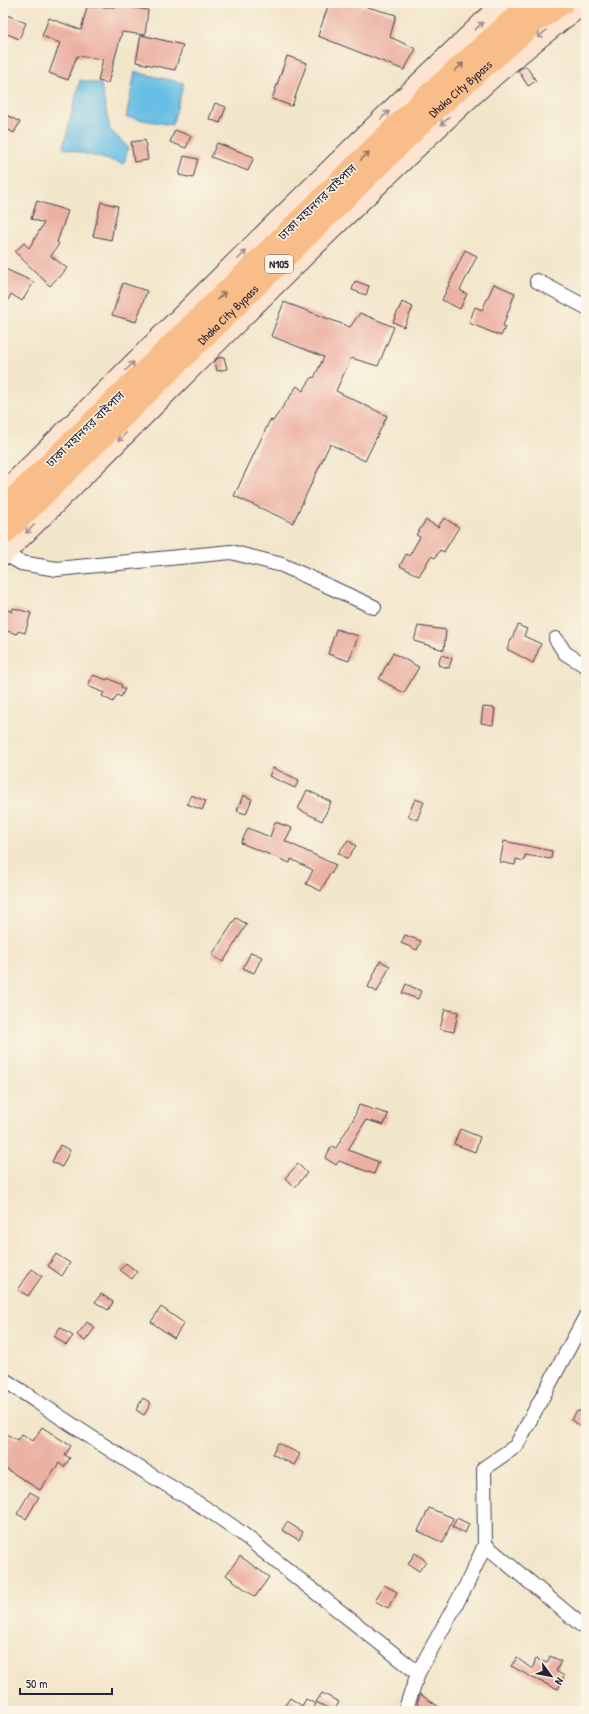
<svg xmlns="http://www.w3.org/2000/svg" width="589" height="1714" viewBox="0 0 589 1714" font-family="'Patrick Hand','Noto Sans Bengali',sans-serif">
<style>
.water{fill:#67bee4;stroke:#447090}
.building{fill:#ebb1a3}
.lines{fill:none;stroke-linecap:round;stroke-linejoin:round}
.minor-casing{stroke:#413f50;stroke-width:16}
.secondary-casing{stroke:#413f50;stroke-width:22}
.trunk-casing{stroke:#413f50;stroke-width:24}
.minor{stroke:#fff;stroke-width:14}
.secondary{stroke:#fce5d0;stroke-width:20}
.trunk{stroke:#f8bd89;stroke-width:22}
.oneway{stroke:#9a8d8d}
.oneway2{stroke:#8d7062}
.labels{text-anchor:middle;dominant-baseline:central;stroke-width:3;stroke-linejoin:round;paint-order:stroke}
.shield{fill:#fcf5e5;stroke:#63616e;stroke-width:1}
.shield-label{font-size:11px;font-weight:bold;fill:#22223b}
.street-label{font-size:12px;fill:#22223b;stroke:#fcf5e5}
</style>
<rect width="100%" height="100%" fill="#fcf5e5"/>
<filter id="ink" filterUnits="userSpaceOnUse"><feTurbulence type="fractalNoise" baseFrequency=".025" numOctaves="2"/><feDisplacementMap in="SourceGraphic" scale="8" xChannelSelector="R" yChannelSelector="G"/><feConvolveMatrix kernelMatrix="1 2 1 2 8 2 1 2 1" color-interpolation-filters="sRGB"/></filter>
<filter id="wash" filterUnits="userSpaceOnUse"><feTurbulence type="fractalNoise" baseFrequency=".012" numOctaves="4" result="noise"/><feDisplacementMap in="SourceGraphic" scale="16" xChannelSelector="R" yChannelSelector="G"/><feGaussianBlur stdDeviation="0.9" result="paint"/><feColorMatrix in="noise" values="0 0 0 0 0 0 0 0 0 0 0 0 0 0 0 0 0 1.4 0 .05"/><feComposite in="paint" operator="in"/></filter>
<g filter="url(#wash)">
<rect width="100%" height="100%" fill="#f2e6ca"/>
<path class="water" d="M135 72 184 83 172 125 126 117Z
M80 80 101 84 110 130 128 147 124 164 63 148Z"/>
<g id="blocks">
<path class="building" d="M116 3 128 5 127 7 148 10 145 35 122 32 108 83 98 81 103 59 77 56 68 80 49 73 60 43 42 36 49 18 81 30 87 7H115Z
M329 3H353L396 15 390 37 416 49 404 70 318 36Z
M7 15 26 23 19 39 3 32V25Z
M141 35 183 45 175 70 136 62Z
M287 56 307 63 292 106 272 99Z
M526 66 536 81 528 86 518 70Z
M215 103 226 107 220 123 209 119Z
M3 113 20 122 14 133 3 127Z
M175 130 191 136 186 148 170 142Z
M145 140 148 160 134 162 131 142Z
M217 143 254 157 248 171 211 157Z
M184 156 198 159 193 178 179 175Z
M37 201 68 211 57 242 59 244 51 256 67 268 59 278 58 277 50 286 15 252 24 243 29 248 44 223 31 219Z
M101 202 118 206 111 240 93 236Z
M465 250 477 256 460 290 467 294 460 309 442 300Z
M3 268 34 282 22 301 11 294 3 310Z
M355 281 369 286 366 295 352 290Z
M123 283 147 291 136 322 112 315Z
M494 284 515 293 503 326 505 327 501 336 469 323 475 307 482 310Z
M284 302 350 327 360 313 394 327 378 366 351 358 336 391 387 416 365 461 330 444 293 523 234 496 270 420 273 421 297 386 303 391 312 377 314 378 324 357 271 336Z
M402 302 413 307 404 327 393 322Z
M224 357 227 369 217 371 215 361 218 358Z
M444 518 459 527 444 552 440 550 435 558 431 556 419 576 400 566 406 554 409 556 420 537 416 535 426 520 438 527Z
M3 608 12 612 13 608 31 613 25 633 18 631 17 634 3 630Z
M518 625 527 629 524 636 541 644 533 663 507 649Z
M418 626 446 630 444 650 414 641Z
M336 629 358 636 349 661 328 654Z
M393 653 419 667 404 693 379 679Z
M441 655 452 658 449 668 438 665Z
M93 675 107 680 108 678 122 685 121 687 125 689 121 697 117 695 113 702 102 696 104 693 88 686Z
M483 707 495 708 493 725 481 723Z
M273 768 299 780 295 788 269 776Z
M307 790 331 802 322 821 298 809Z
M191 795 206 801 202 810 187 804Z
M243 795 252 799 246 814 237 811Z
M415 799 424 802 417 820 408 816Z
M275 822 292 828 285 841 336 865 331 874 330 873 321 891 306 884 313 870 291 859 290 863 241 843 248 828 270 837Z
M348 840 356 846 347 859 338 853Z
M504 841 552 851 551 859 525 855 524 861 516 859 515 865 500 862Z
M236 918 247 924 223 962 212 955Z
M405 935 421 941 417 950 401 943Z
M251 952 262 957 254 973 243 968Z
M380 961 390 966 377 992 368 987Z
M406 984 421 991 418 999 402 993Z
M445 1009 458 1012 454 1032 440 1029Z
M359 1105 388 1114 384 1125 366 1120 348 1150 379 1162 374 1174 339 1161 336 1165 325 1158 332 1146 336 1148 354 1118Z
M460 1129 480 1137 475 1152 454 1144Z
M60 1145 70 1150 62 1167 52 1162Z
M298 1164 307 1173 295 1187 285 1178Z
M56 1254 70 1263 62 1276 48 1266Z
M126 1263 137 1272 132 1279 120 1270Z
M32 1269 42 1276 28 1296 18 1290Z
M101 1294 113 1302 108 1310 95 1302Z
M161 1307 184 1323 174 1338 151 1322Z
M87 1322 95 1328 85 1341 77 1335Z
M60 1327 73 1336 66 1345 54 1336Z
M143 1398 151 1403 144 1415 136 1410Z
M586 1401V1429L571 1420 577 1411 579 1412Z
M42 1427 71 1446 65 1455 70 1458 64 1467 59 1463 40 1490 3 1467V1432L17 1440 22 1434 33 1441Z
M278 1443 300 1454 294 1465 272 1454Z
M30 1492 39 1497 26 1519 17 1514Z
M429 1508 453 1518 443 1543 418 1531Z
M457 1518 469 1524 465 1533 452 1527Z
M287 1522 303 1532 299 1540 282 1530Z
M415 1553 426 1561 419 1571 408 1564Z
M240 1556 269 1577 255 1597 226 1575Z
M384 1585 397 1592 388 1608 375 1601Z
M550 1656 561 1661 556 1671 564 1676 558 1689 537 1680 511 1666 517 1658 532 1669 536 1659 547 1663Z
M322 1693 339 1702 334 1711 316 1702Z
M420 1694 445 1711H428L417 1704Z
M290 1698 302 1706 306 1699 316 1704 312 1711H281Z"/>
</g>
</g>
<g filter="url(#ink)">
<use href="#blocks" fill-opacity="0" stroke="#413f50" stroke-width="1"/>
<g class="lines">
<defs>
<path id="minor" d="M537 281 586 307
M5 554 21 563 57 569 231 552 282 565 374 607
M556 639 565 653 586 666
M3 1379C47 1408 91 1438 136 1466 179 1493 224 1516 262 1550L418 1673
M485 1545 580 1624 586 1626
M405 1711 418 1673 467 1584 485 1545 484 1468 516 1446 586 1316"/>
<path id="secondary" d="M3 493C169 328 334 163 503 3
M3 555C124 438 240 317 361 201 433 132 504 61 585 3"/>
<g id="trunk">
<path d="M3 509 426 97 521 12 534 3"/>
<path id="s1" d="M3 535 434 111 534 23 563 3"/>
</g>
</defs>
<use href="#minor" class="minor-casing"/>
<use href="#secondary" class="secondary-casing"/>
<use href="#trunk" class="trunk-casing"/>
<use href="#minor" class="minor"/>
<use href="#secondary" class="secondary"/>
<use href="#trunk" class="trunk"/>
</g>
<defs><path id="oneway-shaft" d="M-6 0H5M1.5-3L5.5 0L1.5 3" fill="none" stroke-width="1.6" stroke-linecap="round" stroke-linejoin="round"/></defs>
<g class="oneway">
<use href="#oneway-shaft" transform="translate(479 26) rotate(-43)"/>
<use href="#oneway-shaft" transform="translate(542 34) rotate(140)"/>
<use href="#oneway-shaft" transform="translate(385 115) rotate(-44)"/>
<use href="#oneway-shaft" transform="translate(445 121) rotate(138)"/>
<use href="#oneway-shaft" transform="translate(242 255) rotate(-45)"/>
<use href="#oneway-shaft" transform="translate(130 366) rotate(-45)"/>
<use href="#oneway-shaft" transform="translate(122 437) rotate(135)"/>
<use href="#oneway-shaft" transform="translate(30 529) rotate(135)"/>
</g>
<g class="oneway2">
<use href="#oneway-shaft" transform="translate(459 67) rotate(-42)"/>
<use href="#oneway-shaft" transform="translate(365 156) rotate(-44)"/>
<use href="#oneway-shaft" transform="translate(221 296) rotate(-44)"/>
</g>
</g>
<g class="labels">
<rect class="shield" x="265" y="255" width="28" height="18" rx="3"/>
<g class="shield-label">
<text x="279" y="264">N105</text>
</g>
<g class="street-label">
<text stroke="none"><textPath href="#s1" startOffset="639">Dhaka City Bypass</textPath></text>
<text transform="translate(317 202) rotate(-44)">ঢাকা মহানগর বাইপাস</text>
<text stroke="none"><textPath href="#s1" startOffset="315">Dhaka City Bypass</textPath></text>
<text transform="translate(85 429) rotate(-44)">ঢাকা মহানগর বাইপাস</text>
</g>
</g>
<rect width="589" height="1714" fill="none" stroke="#fcf5e5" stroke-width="16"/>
<g transform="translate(551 1676) rotate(122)" stroke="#fcf5e5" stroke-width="3" paint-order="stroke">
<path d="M0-3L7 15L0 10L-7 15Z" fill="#22223b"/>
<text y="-6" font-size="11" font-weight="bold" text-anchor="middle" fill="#22223b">N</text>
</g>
<path d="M20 1688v6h92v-6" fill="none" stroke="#22223b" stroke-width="2"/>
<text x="26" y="1688" font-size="12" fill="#22223b" stroke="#fcf5e5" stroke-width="3" paint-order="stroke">50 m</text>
</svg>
